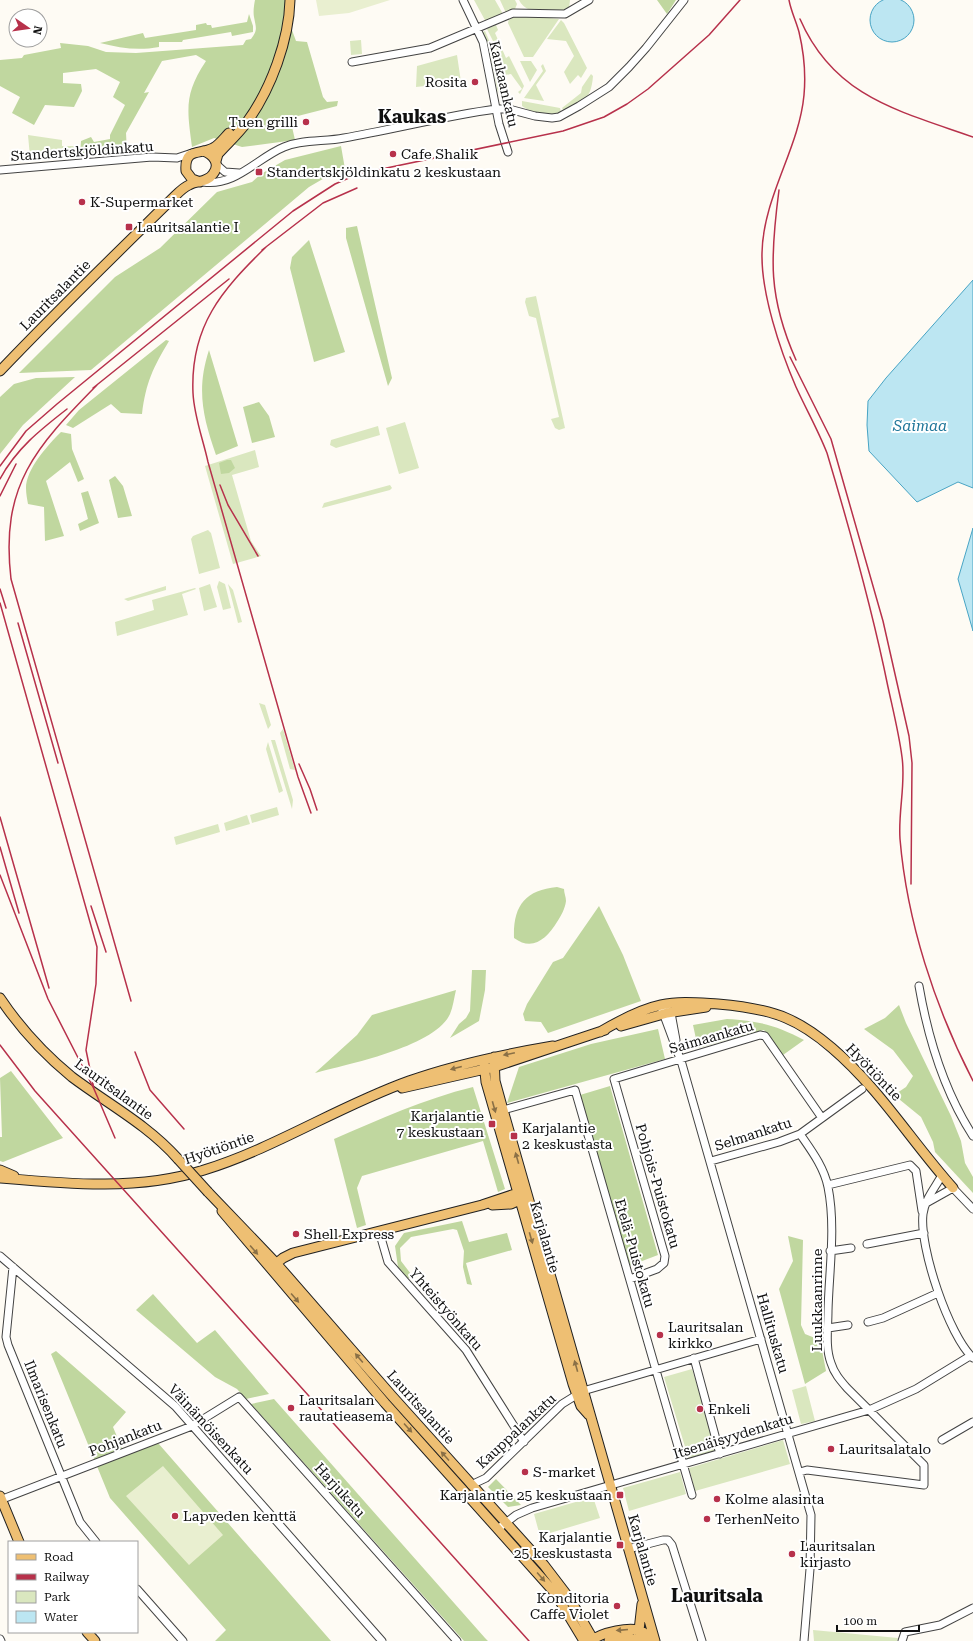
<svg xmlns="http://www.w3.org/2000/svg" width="973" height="1641" viewBox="0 0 973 1641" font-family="'Roboto Serif',serif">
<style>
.green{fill:#dae7bf}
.forest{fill:#c0d79f}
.pitch{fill:#e9efd0}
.water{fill:#bce6f2;stroke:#48a4c4}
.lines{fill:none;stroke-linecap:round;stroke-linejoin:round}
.minor-casing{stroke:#434343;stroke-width:9}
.major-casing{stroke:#212121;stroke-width:11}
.minor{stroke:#fff;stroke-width:7}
.major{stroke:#eebf73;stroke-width:9}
.rail{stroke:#b7314b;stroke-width:1.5}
.major-bridge-casing{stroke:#212121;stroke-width:11;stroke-linecap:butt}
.major-bridge{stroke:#eebf73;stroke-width:9}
.oneway{fill:#8a7046}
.poi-dot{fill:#b7314b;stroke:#fff;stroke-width:1.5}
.labels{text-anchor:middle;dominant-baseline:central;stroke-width:4;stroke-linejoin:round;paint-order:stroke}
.poi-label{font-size:14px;fill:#101010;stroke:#fff;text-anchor:start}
.street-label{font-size:14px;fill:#101010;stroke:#fff}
.water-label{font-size:15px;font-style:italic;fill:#21779a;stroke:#fff}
.district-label{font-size:18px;font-weight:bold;fill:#101010;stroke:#fff}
</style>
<rect width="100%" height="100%" fill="#fefbf4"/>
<path class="green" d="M474 0H495L503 14 486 22Z
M500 0H515L517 4 515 9 506 13Z
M519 0H570L569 9C555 15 526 16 519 0Z
M522 15 559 19 533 57H524L508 23 509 18Z
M561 20 564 23 587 68 581 78 578 75 570 84 564 72 574 56 566 41 547 39Z
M496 25 498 30 495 33 506 58 509 56 524 86 520 94 518 92 522 89 511 74 503 75 507 96 515 97 510 99 505 97 496 47 487 29Z
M485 31 492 47 500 89 498 93 489 48 483 32Z
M361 40 362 54 351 55 350 41Z
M457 55 461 82 457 87 453 88 452 83 416 87 417 66Z
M520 61H531L537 70 530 82Z
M543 64 546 71 536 85 544 101 524 98 543 71 541 66Z
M591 74 593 76C591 101 583 100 564 111L562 108 581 93 582 87Z
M522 101 560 108 561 112C548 118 534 114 522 106Z
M28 135 62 140V146H75L76 153 30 157Z
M536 296 565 428 559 430 555 428 551 419 559 417 536 318 529 316 525 302 526 298Z
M405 422 419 468 399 474 386 428Z
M378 426 380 435 336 448 330 445 331 440Z
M255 450 259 467 232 475 251 541 261 556 233 564 205 466Z
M390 485 392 488 390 490 322 508 324 503Z
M208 530 211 533 220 568 199 574 191 539 193 536Z
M219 581 225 584 231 608 223 610 217 587Z
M210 584 217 607 204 611 199 588Z
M228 584 233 590 242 622 238 623Z
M166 586V590L128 601 124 599Z
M195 588 196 589 182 594 188 615 117 636 115 622 154 610 152 600Z
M259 703 265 705 271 725 268 729Z
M283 729 295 770 290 769 280 733Z
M271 740H275L293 800 292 809Z
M268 742 283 791 279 793 266 749Z
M277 807 279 815 252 823 250 815Z
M247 815 250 824 226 831 224 823Z
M218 824 220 832 176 845 174 837Z
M692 1369 717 1451 689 1460 664 1377Z
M806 1386 815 1421 801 1424 792 1390Z
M783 1440 790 1464 695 1491 689 1468Z
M680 1472 686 1494 629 1511 623 1488Z
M593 1497 600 1518 540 1536 534 1514Z
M813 1630 898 1638 897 1641H814Z"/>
<path class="forest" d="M255 0H286V14L296 41 307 42 323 97 327 102 338 101 337 106 290 118 295 140 242 147 214 138 192 147C187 109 184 94 206 61L196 55 162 61 144 93 149 92 126 133 127 152 80 157 81 141 91 137 94 142 110 139V135L125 105 113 97 120 82 96 69 63 73V83L81 84 82 91 74 107 45 105 34 125 12 113 20 97 0 86V60L22 58 24 55 61 48 60 43 88 46 106 52 136 53 243 45 246 40 251 39C258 30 256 28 254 17 253 12 254 5 255 0Z
M657 0H676L667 14Z
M249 14 253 26V32L232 36 231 32 183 40 182 42H159V47C138 51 120 48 100 43L143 33 145 38 196 30V25L206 23 207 25H211L212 28 247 22Z
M341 146 345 169 333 173 309 187 91 370 19 373 115 277 160 248 217 192 252 182 261 174 285 160Z
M357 226 392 378 388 386 346 238V228Z
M309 240 345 352 314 362 290 268 292 257Z
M166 340 169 341C153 368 146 382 142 414L121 413 111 404 73 428 66 425 79 410Z
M209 350 238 446 216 455C203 417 196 390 209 350Z
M75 377 23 425 0 454V397L14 384 36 378Z
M259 402 269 416 275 437 252 443 243 407Z
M61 432 71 434 72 449 84 479 78 482 70 462 46 481 64 536 45 541 44 507 28 504C27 499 26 493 26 488 26 469 48 445 61 432Z
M227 460H231L235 468 229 473 221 474 219 463Z
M115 476 123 486 132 516 118 518 109 480Z
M88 491 99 523 80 531 78 524 88 519 81 493Z
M557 887 564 889C564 893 566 897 566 901 565 909 561 916 557 922 547 938 533 952 514 938 513 906 525 890 557 887Z
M599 906 623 955 641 1001 548 1033 541 1022 525 1021 523 1014 527 1004 553 962 563 958Z
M472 970H486L485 990 479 1021 450 1038 459 1024 466 1018 470 1011Z
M456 990C454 998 453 1007 450 1014 435 1047 348 1064 315 1073L357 1035 372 1015Z
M899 1005 906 1023 951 1116 961 1141 965 1163 973 1177V1193L935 1152 933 1142 921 1117 894 1095 906 1087 913 1076 893 1050 864 1029 885 1018Z
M727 1019C759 1021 776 1025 804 1040L783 1055 764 1030 698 1048 693 1025Z
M658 1029 665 1059 507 1103 519 1067 591 1044Z
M11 1071 63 1138 3 1162 0 1161V1137H2L0 1078Z
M610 1086 658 1255 629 1266 580 1095Z
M473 1087 505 1189 498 1192 483 1141 362 1176 357 1188 366 1225 357 1228 334 1139C380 1119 424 1099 473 1087Z
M462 1221 469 1242 507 1233 512 1250 466 1263 472 1285 467 1284 463 1267 464 1251 457 1230 453 1229 411 1237 400 1248 401 1261 414 1278H408L398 1267 395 1246 404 1233Z
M788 1236 803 1240 801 1325 805 1334 820 1340 826 1371 805 1384 779 1289 793 1261Z
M153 1294 197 1343 215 1330 269 1394 246 1399 237 1389 215 1377 136 1310Z
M56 1351 126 1412 113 1427 125 1456 158 1443 331 1641H215L226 1630 110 1498 51 1354Z
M274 1399 485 1638 488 1641H464L251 1404Z
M496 1479 521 1505 508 1507 488 1487Z"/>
<path class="pitch" d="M316 0H390L349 13 319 16Z
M163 1466 223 1535 189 1565 126 1496Z"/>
<path class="water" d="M870 20a22 22 0 1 1 44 0a22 22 0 1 1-44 0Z
M973 280V488L958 482 917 502 869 451 867 425 868 401 886 378Z
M973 528V631L958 579Z"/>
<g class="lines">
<defs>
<path id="minor" d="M463 0 483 42 499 124 508 152
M352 62 430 48 513 13 565 14 589 0
M216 164 225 172 239 173
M0 170 152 157 177 158 192 153
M203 182C235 187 257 158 284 147 303 139 325 142 344 138 395 129 445 116 496 109H509L535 116 552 118 559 117 579 106 609 87 629 67 646 48 684 0
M919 986C928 1038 944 1091 973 1136
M667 1009 671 1013 676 1040
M662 1010 682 1064 811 1515 810 1569 804 1641
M503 1110 575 1090 692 1495
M711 1161 779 1142 800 1134 862 1089
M942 1175C935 1188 925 1199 923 1214 919 1247 949 1336 973 1358
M828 1185 910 1165 916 1171 922 1211
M928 1202 953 1188 973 1209
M379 1231 388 1262 466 1350 524 1442
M867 1244 924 1233
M830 1251 851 1248
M0 1256 175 1406 382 1641
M13 1267 6 1337 8 1345 80 1522 96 1542
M630 1279 657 1269 664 1263 665 1256 614 1079 760 1035 765 1036 822 1118
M868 1322 883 1318 938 1293
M828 1328 848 1325
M694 1358 720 1454
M942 1440 973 1422
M800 1472 807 1470 924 1485V1465L847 1388C840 1380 834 1373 831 1363 825 1347 828 1328 828 1311 829 1271 836 1227 828 1187 824 1167 811 1150 800 1134
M471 1485 486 1478 562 1404 583 1391 761 1339
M0 1500 192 1426 239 1397 457 1641
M499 1528 516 1515 532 1508 869 1410 916 1389 970 1356
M628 1549 663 1540H668L672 1545 702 1641
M137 1589 183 1641
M0 1639 1 1641
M902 1641 905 1632 940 1625 973 1608"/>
<path id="major" d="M216 161 218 154C228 143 239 133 247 122 271 89 289 40 290 0
M200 182 192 179 186 171C184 147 200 155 213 148 219 145 224 138 229 133
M0 371C57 311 116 254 175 196 179 192 184 187 189 185 197 180 207 183 213 174 221 164 213 154 203 151
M0 998C20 1028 44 1054 72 1077 108 1104 148 1125 178 1159
M621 1026 667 1013 706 1007
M600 1032C617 1022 642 1009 661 1005 679 1001 699 1003 718 1004 741 1006 765 1009 786 1018 803 1025 818 1036 832 1048 880 1089 911 1141 953 1188
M494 1057 495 1081 503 1110 655 1641
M484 1061 486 1082 573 1384 581 1406 589 1415
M402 1088 494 1067 605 1030
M0 1170 14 1176
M0 1178C67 1184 139 1191 204 1170 275 1148 339 1106 409 1081 454 1065 506 1054 553 1046
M208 1192 276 1263 392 1396 544 1565 570 1599 594 1641
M492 1205 511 1204 524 1198
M222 1211 385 1403 555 1593 584 1641
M273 1266 283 1258 293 1253 482 1205 518 1193 522 1194
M0 1496 19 1542
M87 1632 95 1641
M638 1639 642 1604
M591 1641C600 1633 632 1625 643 1632 646 1634 649 1638 652 1641
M609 1641 629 1638 642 1641"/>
</defs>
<use href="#minor" class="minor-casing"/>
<use href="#major" class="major-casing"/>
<use href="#minor" class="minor"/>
<use href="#major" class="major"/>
<path class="rail" d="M789 0C791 11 796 21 799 32 804 53 806 73 804 95 799 149 763 197 762 253 761 293 780 350 796 387 806 409 818 430 827 453 850 530 872 608 888 687 893 710 899 734 902 757 906 784 898 811 900 839 907 922 935 1007 973 1081
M800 19C834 97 899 111 973 137
M779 190C770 258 768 297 796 360
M266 247C222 290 190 326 193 393 194 416 203 439 208 462L298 777 311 813
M262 250 323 203 357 188
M790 357 831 439 883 621 909 736 912 763 911 884
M97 385C36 447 0 485 11 579L131 1001
M93 388 229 279
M0 466 26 431 57 404 293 211 335 184 358 174 563 131 604 117 627 104 648 89 709 35 740 0
M0 479C16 449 40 430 67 409
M220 485 228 505 258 556
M0 496 16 464
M0 589 6 608
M0 603 97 947 96 984 86 1050 94 1089
M18 623 58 763
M299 764 310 789 317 810
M0 817 49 988
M0 847 19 913
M0 875 48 999 94 1089 115 1138
M91 906 106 952
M0 1045 35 1091 529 1641
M135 1052 150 1090 184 1129"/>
<defs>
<path id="major-bridge" d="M178 1159 208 1192"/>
</defs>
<use href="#major-bridge" class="major-bridge-casing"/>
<use href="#major-bridge" class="major-bridge"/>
</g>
<defs><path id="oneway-solid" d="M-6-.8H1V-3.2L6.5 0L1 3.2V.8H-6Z"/></defs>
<g class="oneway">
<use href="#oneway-solid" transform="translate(509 1054) rotate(168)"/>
<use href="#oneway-solid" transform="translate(456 1068) rotate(165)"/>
<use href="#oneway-solid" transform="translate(494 1107) rotate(74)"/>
<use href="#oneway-solid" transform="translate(517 1158) rotate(-106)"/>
<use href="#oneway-solid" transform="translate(531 1238) rotate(74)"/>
<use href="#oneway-solid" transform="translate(254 1250) rotate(49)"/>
<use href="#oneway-solid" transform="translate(295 1298) rotate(49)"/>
<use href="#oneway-solid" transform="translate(359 1358) rotate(-130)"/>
<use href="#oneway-solid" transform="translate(576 1366) rotate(-106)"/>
<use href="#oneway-solid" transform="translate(408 1428) rotate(48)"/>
<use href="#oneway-solid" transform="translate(445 1456) rotate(-132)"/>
<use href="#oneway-solid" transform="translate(541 1577) rotate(49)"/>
<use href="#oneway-solid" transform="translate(622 1630) rotate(175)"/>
</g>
<g class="poi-dot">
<circle cx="475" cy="82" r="4"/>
<circle cx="306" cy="122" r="4"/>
<circle cx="393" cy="154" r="4"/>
<rect x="255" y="168" width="8" height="8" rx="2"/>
<circle cx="82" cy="202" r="4"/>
<rect x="125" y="223" width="8" height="8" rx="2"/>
<rect x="488" y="1120" width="8" height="8" rx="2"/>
<rect x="510" y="1132" width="8" height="8" rx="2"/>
<circle cx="296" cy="1234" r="4"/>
<circle cx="660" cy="1335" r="4"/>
<circle cx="291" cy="1408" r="4"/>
<circle cx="700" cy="1409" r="4"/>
<circle cx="831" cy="1449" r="4"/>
<circle cx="525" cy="1472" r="4"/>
<rect x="616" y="1491" width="8" height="8" rx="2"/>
<circle cx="717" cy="1499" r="4"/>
<circle cx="175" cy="1516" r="4"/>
<circle cx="707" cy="1519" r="4"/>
<rect x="616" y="1541" width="8" height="8" rx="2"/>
<circle cx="792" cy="1554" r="4"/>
<circle cx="617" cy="1606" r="4"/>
</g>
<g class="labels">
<g class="poi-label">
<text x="467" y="82" text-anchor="end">Rosita</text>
<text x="298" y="122" text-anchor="end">Tuen grilli</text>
<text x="401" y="154">Cafe Shalik</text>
<text x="267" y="172">Standertskjöldinkatu 2 keskustaan</text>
<text x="90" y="202">K-Supermarket</text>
<text x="137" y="227">Lauritsalantie I</text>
<text x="484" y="1116" text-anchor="end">Karjalantie<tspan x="484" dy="16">7 keskustaan</tspan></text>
<text x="522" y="1128">Karjalantie<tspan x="522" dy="16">2 keskustasta</tspan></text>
<text x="304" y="1234">Shell Express</text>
<text x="668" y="1327">Lauritsalan<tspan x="668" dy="16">kirkko</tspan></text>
<text x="299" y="1400">Lauritsalan<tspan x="299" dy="16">rautatieasema</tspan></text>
<text x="708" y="1409">Enkeli</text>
<text x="839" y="1449">Lauritsalatalo</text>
<text x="533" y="1472">S-market</text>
<text x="612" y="1495" text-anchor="end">Karjalantie 25 keskustaan</text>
<text x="725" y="1499">Kolme alasinta</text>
<text x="183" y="1516">Lapveden kenttä</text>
<text x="715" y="1519">TerhenNeito</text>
<text x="612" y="1537" text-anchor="end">Karjalantie<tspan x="612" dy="16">25 keskustasta</tspan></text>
<text x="800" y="1546">Lauritsalan<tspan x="800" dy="16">kirjasto</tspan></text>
<text x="609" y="1598" text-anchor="end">Konditoria<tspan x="609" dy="16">Caffe Violet</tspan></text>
</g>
<g class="street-label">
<text transform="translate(504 84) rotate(77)">Kaukaankatu</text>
<text transform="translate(82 151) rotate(-4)">Standertskjöldinkatu</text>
<text transform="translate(55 295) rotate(-45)">Lauritsalantie</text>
<text transform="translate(711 1037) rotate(-16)">Saimaankatu</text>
<text transform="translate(874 1072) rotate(46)">Hyötiöntie</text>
<text transform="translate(114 1089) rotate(36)">Lauritsalantie</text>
<text transform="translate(753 1134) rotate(-18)">Selmankatu</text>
<text transform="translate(219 1148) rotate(-19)">Hyötiöntie</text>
<text transform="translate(658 1186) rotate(74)">Pohjois-Puistokatu</text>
<text transform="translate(545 1237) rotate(74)">Karjalantie</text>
<text transform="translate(635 1253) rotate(74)">Etelä-Puistokatu</text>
<text transform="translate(817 1300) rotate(-90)">Luukkaanrinne</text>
<text transform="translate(446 1309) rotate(49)">Yhteistyönkatu</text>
<text transform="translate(773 1333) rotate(74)">Hallituskatu</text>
<text transform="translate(46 1404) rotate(68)">Ilmarisenkatu</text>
<text transform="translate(421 1407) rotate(48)">Lauritsalantie</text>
<text transform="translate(211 1429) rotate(47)">Väinämöisenkatu</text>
<text transform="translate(516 1431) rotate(-43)">Kauppalankatu</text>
<text transform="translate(733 1436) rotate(-17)">Itsenäisyydenkatu</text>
<text transform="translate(125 1438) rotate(-21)">Pohjankatu</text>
<text transform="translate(340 1490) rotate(48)">Harjukatu</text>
<text transform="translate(643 1550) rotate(74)">Karjalantie</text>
</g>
<g class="water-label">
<text x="920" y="426">Saimaa</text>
</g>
<g class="district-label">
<text x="412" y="116">Kaukas</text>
<text x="717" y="1595">Lauritsala</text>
</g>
</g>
<rect x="8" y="1541" width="130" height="92" fill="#ffffff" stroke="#9f9f9f"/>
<rect x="16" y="1554" width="20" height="6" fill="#eebf73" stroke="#9f9f9f"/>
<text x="44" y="1561" font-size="12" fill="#101010">Road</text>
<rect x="16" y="1574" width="20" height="6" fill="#b7314b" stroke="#9f9f9f"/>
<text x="44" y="1581" font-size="12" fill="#101010">Railway</text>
<rect x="16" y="1591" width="20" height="12" fill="#dae7bf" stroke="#9f9f9f"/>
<text x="44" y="1601" font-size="12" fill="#101010">Park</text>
<rect x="16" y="1611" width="20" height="12" fill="#bce6f2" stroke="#9f9f9f"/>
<text x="44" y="1621" font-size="12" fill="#101010">Water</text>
<g transform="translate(28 28) rotate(103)"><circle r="19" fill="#ffffff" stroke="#9f9f9f"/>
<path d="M0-3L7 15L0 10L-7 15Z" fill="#b7314b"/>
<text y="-6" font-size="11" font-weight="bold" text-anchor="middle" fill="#101010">N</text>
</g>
<path d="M837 1625v6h82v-6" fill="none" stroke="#101010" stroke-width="2"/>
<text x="843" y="1625" font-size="12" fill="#101010" stroke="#ffffff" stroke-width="3" paint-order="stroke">100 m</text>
</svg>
